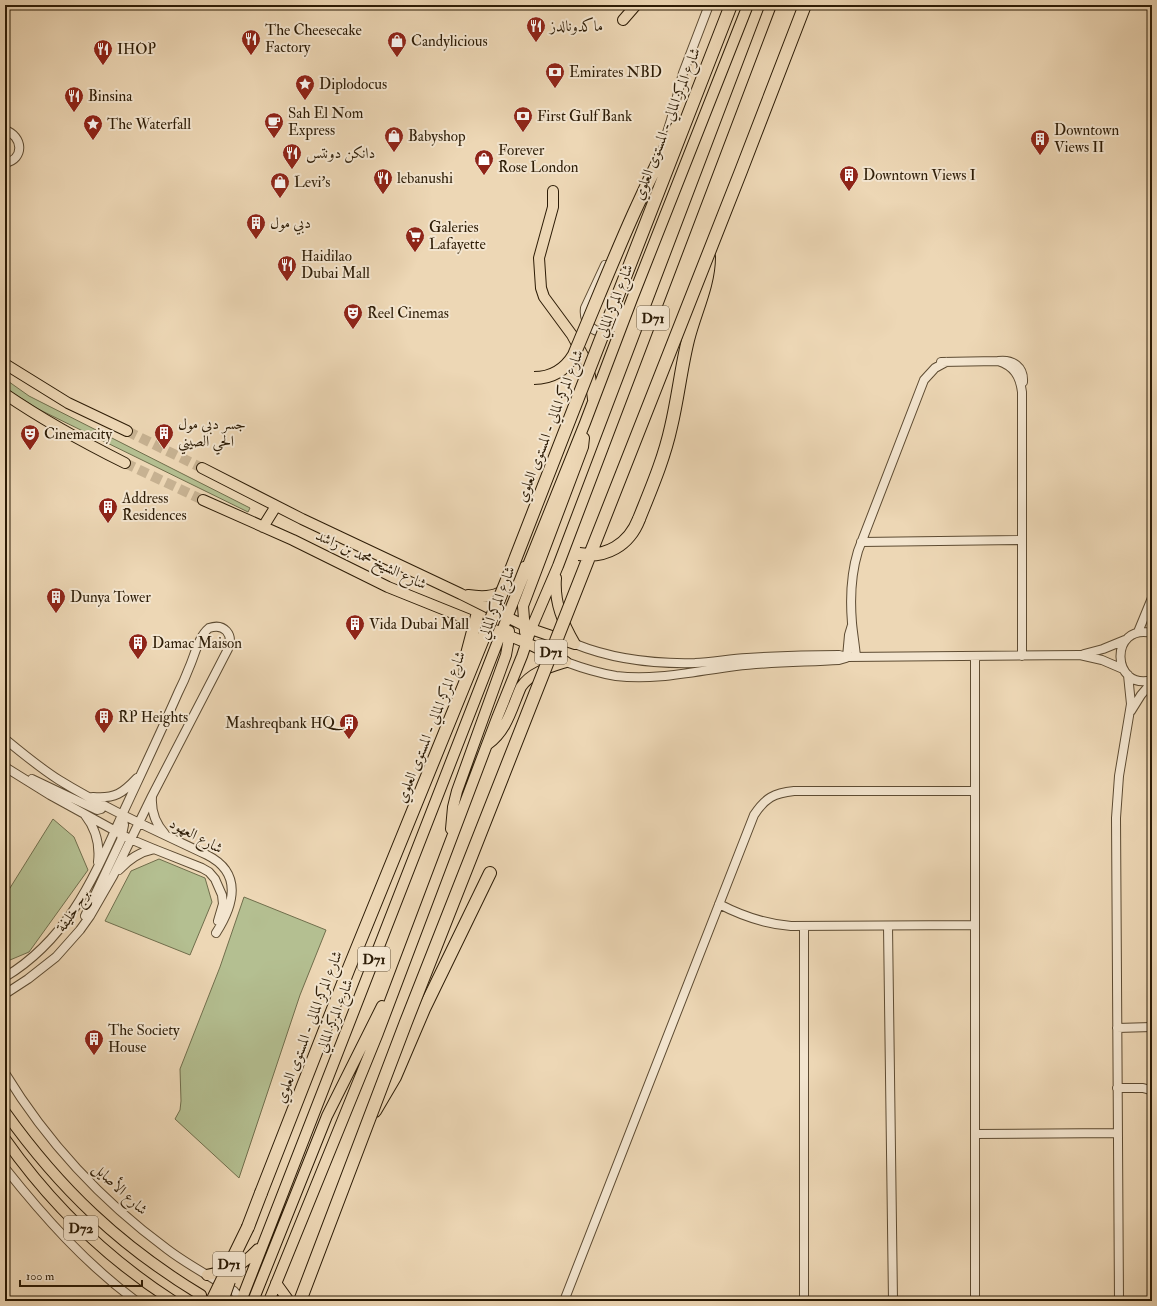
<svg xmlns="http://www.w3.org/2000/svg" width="1157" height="1306" viewBox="0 0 1157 1306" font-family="'IM FELL Double Pica',Amiri,serif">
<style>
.green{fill:#b4bf91;stroke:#706e4c}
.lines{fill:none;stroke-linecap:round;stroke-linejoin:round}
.major-tunnel{stroke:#c7b292;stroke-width:10;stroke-dasharray:10 5;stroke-linecap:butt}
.minor-casing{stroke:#5d4b32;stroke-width:10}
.major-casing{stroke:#2d1c06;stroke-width:12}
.highway-casing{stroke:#2d1c06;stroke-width:14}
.minor{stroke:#f3e5cf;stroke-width:8}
.major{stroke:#edd7b5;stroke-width:10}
.highway{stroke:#edd7b5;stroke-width:12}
.highway-bridge-casing{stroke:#2d1c06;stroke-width:14;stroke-linecap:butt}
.highway-bridge{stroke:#edd7b5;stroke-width:12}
.labels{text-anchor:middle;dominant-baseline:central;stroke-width:4;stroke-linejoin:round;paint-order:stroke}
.shield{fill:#f3e5cf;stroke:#685842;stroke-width:1}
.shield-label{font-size:14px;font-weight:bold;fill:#2d1c06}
.poi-label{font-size:15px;fill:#2d1c06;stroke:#f3e5cf;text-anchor:start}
.street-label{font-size:15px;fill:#2d1c06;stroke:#f3e5cf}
</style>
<rect width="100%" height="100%" fill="#edd7b5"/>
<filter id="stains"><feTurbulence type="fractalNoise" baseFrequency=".005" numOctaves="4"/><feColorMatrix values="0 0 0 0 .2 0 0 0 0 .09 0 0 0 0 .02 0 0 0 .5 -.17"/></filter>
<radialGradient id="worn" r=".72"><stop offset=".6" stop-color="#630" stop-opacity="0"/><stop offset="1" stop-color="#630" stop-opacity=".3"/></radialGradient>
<path class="green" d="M5 379 29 396 250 508 248 512 38 409 5 388Z
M53 819 74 837 88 870 29 952 10 960 5 959V896Z
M159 859 205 878 212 902 190 955 105 921 131 871Z
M244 897 326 930 300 995 239 1178 175 1119 180 1110 181 1101 180 1069 220 967Z"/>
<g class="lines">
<path class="major-tunnel" d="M127 431 202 468
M125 463 203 500"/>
<defs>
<path id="minor" d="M5 130C23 136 25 159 5 163
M665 139 671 120 683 73 709 5
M605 265 585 308C583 323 595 338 611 329 617 325 620 317 624 311
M998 361C1014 366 1020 376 1022 392V656
M941 362 998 361C1013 359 1024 367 1023 382
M861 542 1022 540
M1138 632 1152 598
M1152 633C1109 623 1111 691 1152 680
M575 644C612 659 655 664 695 663 713 662 730 659 747 658 778 656 808 655 839 655L847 657 1080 655 1102 660 1123 669
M1084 654 1103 649 1125 640
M975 656V1301
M847 657 849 635 852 625
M856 657C855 645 853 634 852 623 850 599 851 574 858 551L924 380 935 368 946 362
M566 662C582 668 598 673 616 676 656 681 696 671 736 666 770 662 805 662 839 660L846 658
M1131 711 1141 695 1152 682
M5 739C22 753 40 768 59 780 106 809 157 831 207 855 243 873 234 905 216 933
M5 767 50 795 130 839 154 849 202 868 209 872 215 879 222 895 223 904 218 921
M32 779 97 810 101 809V803
M93 797C115 799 123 793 137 778
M152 797C151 811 155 823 165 834
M85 815C96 829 100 845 98 862
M119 870C129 859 139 852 154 849
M719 904C742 916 765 924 791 926L975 925
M85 916 121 840 124 825 122 815
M804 926V1301
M888 926 893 1301
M5 977C68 939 93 879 122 815 141 774 160 734 178 693 182 685 186 676 189 668 195 655 198 637 209 628 224 623 234 634 228 649L152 796 113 876 90 916 80 930 56 957 28 979 5 994
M1117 1028 1152 1027
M5 1073C47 1142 102 1201 167 1249 188 1265 211 1277 234 1291L242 1301
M1117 1088H1143L1150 1090 1152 1093
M975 1134 1117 1133
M5 1168C44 1217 85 1263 136 1301
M564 1301 754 815C765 798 774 793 794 791H975
M1119 1301 1116 818 1119 776 1131 704 1128 675"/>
<path id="major" d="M623 20 636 5
M553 191V207L539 258 541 288 544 297 572 335 585 359 590 376 593 399
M5 364 68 403 127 431
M5 394C43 420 83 442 125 463
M202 468 302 519 461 594 531 629 575 644
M203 500 293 540 388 587 527 643 566 662
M263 527 276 506
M556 578C554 603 563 623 575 644
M468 595C501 600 505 590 524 567
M525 632 523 606 583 447 584 438
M488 744C507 731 512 707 521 687 531 672 550 667 566 662
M451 829 453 807 457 791 506 655 508 644 509 631
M5 1112C60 1189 120 1246 201 1295
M5 1139C50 1203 108 1259 173 1301
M207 1275C232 1270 240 1268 258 1249
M276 1283 289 1301
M241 1301 512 605 585 423 632 299 748 5
M253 1301 327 1116 382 1006
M269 1301 378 1033 497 718 522 656 531 629 558 566 771 5"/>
<path id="highway" d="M639 519C651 489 664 459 671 427 678 398 681 368 688 340 695 312 709 285 709 257
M375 1111 395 1077 424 1009 490 873
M248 1227 261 1193"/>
</defs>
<use href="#minor" class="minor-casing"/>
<use href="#major" class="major-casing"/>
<use href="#highway" class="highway-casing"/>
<use href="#minor" class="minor"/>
<use href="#major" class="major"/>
<use href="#highway" class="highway"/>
<defs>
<path id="highway-bridge" d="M534 378C552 378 565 370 574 355 607 277 637 197 679 123
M579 554C606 558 629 545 639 519
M465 677 467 654 477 616
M261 1193 349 968 509 575 731 5
M212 1301 248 1227
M222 1301 229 1281
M300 1301 406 1022 741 171 805 5"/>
</defs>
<use href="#highway-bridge" class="highway-bridge-casing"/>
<use href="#highway-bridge" class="highway-bridge"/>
</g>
<defs>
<symbol id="restaurant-pin" viewBox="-11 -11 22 30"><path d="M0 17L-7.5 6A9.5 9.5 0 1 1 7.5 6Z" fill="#8f2418" stroke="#f3e5cf"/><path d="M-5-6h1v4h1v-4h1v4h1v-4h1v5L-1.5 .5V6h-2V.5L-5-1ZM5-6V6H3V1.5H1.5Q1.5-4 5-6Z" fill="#fff"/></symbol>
<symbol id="shop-pin" viewBox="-11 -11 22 30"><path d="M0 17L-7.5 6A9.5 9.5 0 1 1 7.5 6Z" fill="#8f2418" stroke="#f3e5cf"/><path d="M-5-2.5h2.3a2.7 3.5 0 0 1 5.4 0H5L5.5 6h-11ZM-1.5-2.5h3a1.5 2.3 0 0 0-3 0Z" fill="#fff"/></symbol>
<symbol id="bank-pin" viewBox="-11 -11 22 30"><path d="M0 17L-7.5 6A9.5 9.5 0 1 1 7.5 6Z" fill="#8f2418" stroke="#f3e5cf"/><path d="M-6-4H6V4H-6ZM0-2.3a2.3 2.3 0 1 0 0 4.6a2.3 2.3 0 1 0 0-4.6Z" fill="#fff"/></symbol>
<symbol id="sight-pin" viewBox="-11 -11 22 30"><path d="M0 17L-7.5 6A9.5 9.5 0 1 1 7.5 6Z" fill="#8f2418" stroke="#f3e5cf"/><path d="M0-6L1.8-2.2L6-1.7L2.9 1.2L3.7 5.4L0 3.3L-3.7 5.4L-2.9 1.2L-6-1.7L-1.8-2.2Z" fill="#fff"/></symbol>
<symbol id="cafe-pin" viewBox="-11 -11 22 30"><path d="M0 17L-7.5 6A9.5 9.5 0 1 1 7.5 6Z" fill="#8f2418" stroke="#f3e5cf"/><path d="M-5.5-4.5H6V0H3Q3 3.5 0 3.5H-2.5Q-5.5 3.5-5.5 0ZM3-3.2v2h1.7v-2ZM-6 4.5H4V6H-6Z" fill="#fff"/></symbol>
<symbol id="building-pin" viewBox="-11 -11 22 30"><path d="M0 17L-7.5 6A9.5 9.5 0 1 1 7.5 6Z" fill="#8f2418" stroke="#f3e5cf"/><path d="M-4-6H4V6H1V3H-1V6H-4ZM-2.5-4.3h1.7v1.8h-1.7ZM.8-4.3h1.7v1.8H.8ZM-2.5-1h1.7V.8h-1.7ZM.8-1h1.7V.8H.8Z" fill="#fff"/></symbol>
<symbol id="supermarket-pin" viewBox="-11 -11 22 30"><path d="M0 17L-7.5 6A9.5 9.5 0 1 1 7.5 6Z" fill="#8f2418" stroke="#f3e5cf"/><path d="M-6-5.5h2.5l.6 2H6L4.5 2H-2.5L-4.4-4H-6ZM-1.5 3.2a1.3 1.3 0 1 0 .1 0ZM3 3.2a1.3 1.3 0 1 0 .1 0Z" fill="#fff"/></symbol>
<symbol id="theatre-pin" viewBox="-11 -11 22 30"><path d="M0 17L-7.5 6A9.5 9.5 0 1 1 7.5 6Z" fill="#8f2418" stroke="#f3e5cf"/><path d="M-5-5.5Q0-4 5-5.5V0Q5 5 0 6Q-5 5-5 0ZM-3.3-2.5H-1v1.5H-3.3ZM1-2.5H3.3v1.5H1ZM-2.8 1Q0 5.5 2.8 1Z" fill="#fff"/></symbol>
</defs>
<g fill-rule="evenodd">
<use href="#restaurant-pin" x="525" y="15" width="22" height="30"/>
<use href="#restaurant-pin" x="240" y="28" width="22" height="30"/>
<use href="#shop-pin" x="386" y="30" width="22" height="30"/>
<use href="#restaurant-pin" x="92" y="38" width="22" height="30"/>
<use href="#bank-pin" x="544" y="61" width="22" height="30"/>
<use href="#sight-pin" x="294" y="73" width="22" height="30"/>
<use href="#restaurant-pin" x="63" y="85" width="22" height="30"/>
<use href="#bank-pin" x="512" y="105" width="22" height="30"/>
<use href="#cafe-pin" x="263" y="111" width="22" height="30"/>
<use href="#sight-pin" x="82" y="113" width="22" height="30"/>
<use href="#shop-pin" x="383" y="125" width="22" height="30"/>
<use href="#building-pin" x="1029" y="128" width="22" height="30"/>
<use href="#restaurant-pin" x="281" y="142" width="22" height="30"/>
<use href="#shop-pin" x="473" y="148" width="22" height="30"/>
<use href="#building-pin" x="838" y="164" width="22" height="30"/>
<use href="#restaurant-pin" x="372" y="167" width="22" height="30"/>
<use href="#shop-pin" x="269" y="171" width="22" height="30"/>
<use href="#building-pin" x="245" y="212" width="22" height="30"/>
<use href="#supermarket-pin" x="404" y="225" width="22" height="30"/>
<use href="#restaurant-pin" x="276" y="254" width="22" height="30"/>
<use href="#theatre-pin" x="342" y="302" width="22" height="30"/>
<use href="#building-pin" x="153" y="422" width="22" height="30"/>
<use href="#theatre-pin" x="19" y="423" width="22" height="30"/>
<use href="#building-pin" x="97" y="496" width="22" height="30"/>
<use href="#building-pin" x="45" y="586" width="22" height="30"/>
<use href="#building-pin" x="344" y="613" width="22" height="30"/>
<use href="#building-pin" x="127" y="632" width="22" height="30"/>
<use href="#building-pin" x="93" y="706" width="22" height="30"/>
<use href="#building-pin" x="338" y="712" width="22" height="30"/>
<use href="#building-pin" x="83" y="1028" width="22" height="30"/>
</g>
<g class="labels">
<g class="shield">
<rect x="637" y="306" width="32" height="24" rx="3"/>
<rect x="535" y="640" width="32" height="24" rx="3"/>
<rect x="358" y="947" width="32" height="24" rx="3"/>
<rect x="64" y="1216" width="34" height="24" rx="3"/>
<rect x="213" y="1252" width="32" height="24" rx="3"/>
</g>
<g class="shield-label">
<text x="653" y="318">D71</text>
<text x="551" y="652">D71</text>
<text x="374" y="959">D71</text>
<text x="81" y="1228">D72</text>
<text x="229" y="1264">D71</text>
</g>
<g class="poi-label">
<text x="550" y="26">ماكدونالدز</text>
<text x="265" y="30">The Cheesecake<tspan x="265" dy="17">Factory</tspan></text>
<text x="411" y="41">Candylicious</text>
<text x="117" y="49">IHOP</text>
<text x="569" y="72">Emirates NBD</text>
<text x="319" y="84">Diplodocus</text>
<text x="88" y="96">Binsina</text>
<text x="288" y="113">Sah El Nom<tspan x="288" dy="17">Express</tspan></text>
<text x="537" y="116">First Gulf Bank</text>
<text x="107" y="124">The Waterfall</text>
<text x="1054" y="130">Downtown<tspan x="1054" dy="17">Views II</tspan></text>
<text x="408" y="136">Babyshop</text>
<text x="498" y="150">Forever<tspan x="498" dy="17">Rose London</tspan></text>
<text x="306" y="153">دانكن دونتس</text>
<text x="863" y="175">Downtown Views I</text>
<text x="397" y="178">lebanushi</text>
<text x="294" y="182">Levi's</text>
<text x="270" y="223">دبي مول</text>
<text x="429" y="227">Galeries<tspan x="429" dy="17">Lafayette</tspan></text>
<text x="301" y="256">Haidilao<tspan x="301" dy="17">Dubai Mall</tspan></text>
<text x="367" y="313">Reel Cinemas</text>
<text x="178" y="424">جسر دبي مول<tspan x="178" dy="17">الحي الصيني</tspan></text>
<text x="44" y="434">Cinemacity</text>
<text x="122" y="498">Address<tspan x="122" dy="17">Residences</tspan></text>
<text x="70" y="597">Dunya Tower</text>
<text x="369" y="624">Vida Dubai Mall</text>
<text x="152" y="643">Damac Maison</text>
<text x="118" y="717">RP Heights</text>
<text x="335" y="723" text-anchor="end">Mashreqbank HQ</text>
<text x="108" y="1030">The Society<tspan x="108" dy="17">House</tspan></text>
</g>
<g class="street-label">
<text transform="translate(667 124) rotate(-69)">شارع المركز المالي - المستوى العلوي</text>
<text transform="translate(615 301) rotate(-69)">شارع المركز المالي</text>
<text transform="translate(550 426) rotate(-69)">شارع المركز المالي - المستوى العلوي</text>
<text transform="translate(371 560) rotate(25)">شارع الشيخ محمد بن راشد</text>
<text transform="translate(497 603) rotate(-69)">شارع المركز المالي</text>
<text transform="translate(431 727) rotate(-68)">شارع المركز المالي - المستوى العلوي</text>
<text transform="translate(196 836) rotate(28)">شارع العهود</text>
<text transform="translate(73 911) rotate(-56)">برج خليفة</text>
<text transform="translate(335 1016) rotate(-69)">شارع المركز المالي</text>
<text transform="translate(309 1027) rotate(-69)">شارع المركز المالي - المستوى العلوي</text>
<text transform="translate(120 1189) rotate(43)">شارع الأصايل</text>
</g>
</g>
<rect width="1157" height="1306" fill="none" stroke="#edd7b5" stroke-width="20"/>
<rect x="6" y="6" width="1145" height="1294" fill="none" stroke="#2d1c06" stroke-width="2"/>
<rect x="10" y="10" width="1137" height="1286" fill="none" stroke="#2d1c06"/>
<path d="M20 1280v6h122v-6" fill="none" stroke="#2d1c06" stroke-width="2"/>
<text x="26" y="1280" font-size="12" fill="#2d1c06" stroke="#f3e5cf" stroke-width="3" paint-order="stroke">100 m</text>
<rect width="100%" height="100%" filter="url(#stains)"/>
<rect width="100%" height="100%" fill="url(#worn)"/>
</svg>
